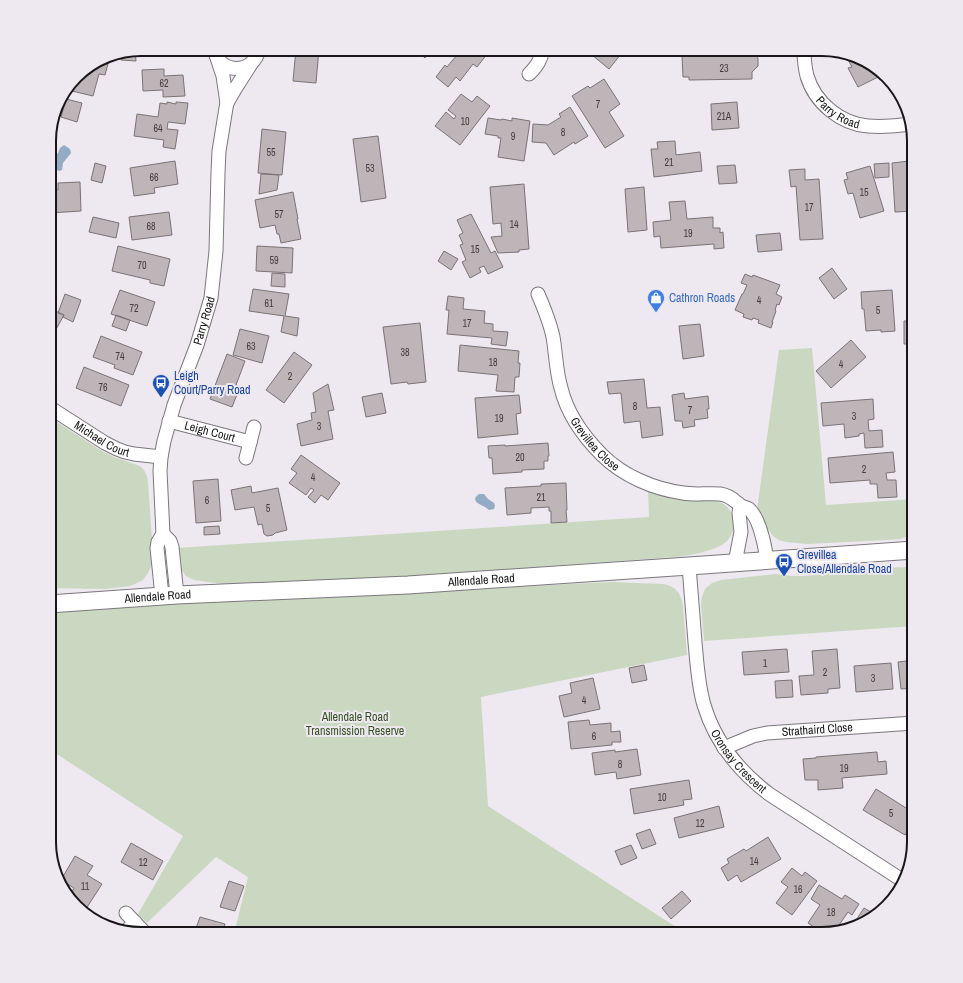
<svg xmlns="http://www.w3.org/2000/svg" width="963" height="983" viewBox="0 0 963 983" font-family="'Archivo Narrow',sans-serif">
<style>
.green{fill:#cad8c2}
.water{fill:#93abc4}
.building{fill:#beb5b8;stroke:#7b7275}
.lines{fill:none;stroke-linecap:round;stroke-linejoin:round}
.minor-casing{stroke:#7c777d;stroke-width:15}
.tertiary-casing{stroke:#7c777d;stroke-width:19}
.minor{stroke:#fff;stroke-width:13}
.tertiary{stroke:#fff;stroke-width:17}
.labels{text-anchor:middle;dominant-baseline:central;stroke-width:4;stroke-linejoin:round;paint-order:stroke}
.number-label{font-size:10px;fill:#423e40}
.street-label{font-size:12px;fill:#181618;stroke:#eee8f0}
.shop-label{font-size:12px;fill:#366cbe;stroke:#eee8f0;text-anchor:start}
.transit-label{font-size:12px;fill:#164399;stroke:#eee8f0;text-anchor:start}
.park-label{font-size:12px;fill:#365024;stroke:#eee8f0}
.rim{fill:none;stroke:#181618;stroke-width:2}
</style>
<rect width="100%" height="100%" fill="#eee8f0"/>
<path class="green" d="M812 348 826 505 914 499V534L913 535 900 539 888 540 807 544 786 542 779 540 773 536 765 525 757 510 779 350Z
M49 417 102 451 114 457 140 466 144 470 147 476 148 482 152 540V559L151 567 148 573 143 580 137 583 130 586 105 589 49 588Z
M648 490C661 493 674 498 687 500 699 502 713 497 723 504 729 507 733 515 734 521 735 528 732 536 727 541 717 551 688 556 675 557L417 576 263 583 223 584 194 580 186 576 180 568 177 548 649 517Z
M914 567V626L704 641 701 605 702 597 705 589 712 583 721 580 776 574 791 576H804L816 575 846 569 863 568Z
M611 582 664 584C677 587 681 594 683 606L687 655 481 697 488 806 687 934H234L248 877 216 857 147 923 138 914 183 836 49 749V611L181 602 383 595 568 584Z"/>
<path class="water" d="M64 145 70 149 71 153 63 163 62 170 59 171 52 167 51 161 58 153 60 148Z
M479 494H484L488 499 494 503 495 506 494 509 489 510C487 508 485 507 483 506 477 503 471 500 479 494Z"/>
<path class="building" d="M296 49H330V50L319 49 316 83 293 81Z
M415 49H432L425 58Z
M462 49H491L477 67 473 64 460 81 456 77 448 87 436 77 445 65 447 67Z
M587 49H625L609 69 586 50Z
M708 49H719L724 55 741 54 743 52H752L758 58V66L752 72V79L689 80V77H683L682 56H703V54Z
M135 50 136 61 121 60 120 53Z
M845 54 863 59 879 71 875 73 878 77 858 87 848 68 852 67Z
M103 58 109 60 105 75 99 74 93 96 72 91 75 78 80 72Z
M164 69V76L183 75 185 96 163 97V90L143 91 142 70Z
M604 79 620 104 609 112 624 136 605 148 572 96 588 86 590 88Z
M461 94 472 102 477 96 490 106 460 145 435 126 446 112 454 119 456 116 448 110Z
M63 95 58 115 55 114 58 101Z
M66 99 82 103 77 122 61 117Z
M167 102 176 104V102L188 103 185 124 168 122 167 129 178 130 175 149 163 147 164 140 134 136 137 114 158 117 160 103 167 104Z
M737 102 739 128 712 130 711 104Z
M570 107 588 136 575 144 574 142 554 155 546 143 532 142 533 124 548 125 561 117 559 114Z
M488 118 501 120 502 119 512 121V118L530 121 524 161 498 157 501 138H498V136L485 134Z
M262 129 286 132 282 175 258 173Z
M378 136 386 198 361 202 353 139Z
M675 141 676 155 700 152 702 171 654 177 651 149H658L657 142Z
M175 161 178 184 154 188 155 193 134 196 130 168Z
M909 161 910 168H914V211L895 212 892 163Z
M95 163 106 166 102 183 91 180Z
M889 163V177L875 178 874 164Z
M735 165 737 183 719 184 717 166Z
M870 166 884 211 860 218 853 193 848 194 844 180 848 179 846 173Z
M805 169V180L819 179 823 239 800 240 796 186 791 187 789 170Z
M261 174 279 175 277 190 259 194Z
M80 182 81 211 49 213V190H58V183Z
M524 184 529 249 519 250V252L498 253 491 237 502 236 501 223 493 224 490 187Z
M644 187 647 230 628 232 625 189Z
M293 192 298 219H297L301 239 281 243 279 234H277L275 225 260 228 255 200Z
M685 201 687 219 713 217V228H720V233L723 232 724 248 714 249V244L661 248 660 236 654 237 653 222 671 220 669 202Z
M169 212 172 235 132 240 129 217Z
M471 214 491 253 495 251 503 267 488 274 484 266 479 268 481 272 470 278 462 262 466 260 460 245 463 244 459 235 463 233 457 220Z
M93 217 119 223 116 238 89 232Z
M780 233 782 250 758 252 756 235Z
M118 246 170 259 164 286 150 283V280L112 271Z
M257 246 293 248 292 273 256 271Z
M444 251 458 259 451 270 438 261Z
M832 268 847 289 834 299 819 278Z
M272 273 285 274V287L271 286Z
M745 274 752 277 753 275 780 285 776 294 782 297 779 305 777 304 775 310 776 311 772 322H773L771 328 758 323 759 320 753 318 752 320 743 317 744 314 735 310 742 294H743L747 285 741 283Z
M253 289 289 294 285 316 299 318 297 336 281 332 284 316 249 311Z
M120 290 155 302 147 326 111 314Z
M892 290 895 331 881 332V330L866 331 864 309H862L861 292Z
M65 294 81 300 73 322 63 317 64 315 58 313Z
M448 296 464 298 463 309 485 311 484 323 493 324V331L508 332 506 346 491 344 492 338 447 334 449 310H446Z
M49 308 64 315 49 342Z
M116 315 130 320 126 331 112 326Z
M904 321H914V344H904Z
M420 323 426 382 408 384 407 382 391 384 383 327Z
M700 324 704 356 683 359 679 326Z
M240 329 269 336 262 363 233 355Z
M101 336 142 352 133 375 114 368 115 365 93 357Z
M851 340 866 357 831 388 816 371Z
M460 345 519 351 518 363H520L519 377H515L514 392 496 391 498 375 458 371Z
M294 352 312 365 284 403 266 390Z
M227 354 245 361 236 385 240 387 232 407 210 399Z
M84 367 129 385 121 406 76 388Z
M644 379 647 408 660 407 663 435 642 438 640 421 624 423 621 393 609 394 607 382Z
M328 384 334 410 328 411 333 439 301 446 297 424 312 420 311 413 316 412 313 393Z
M382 393 386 413 366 417 362 397Z
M684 393 685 399 708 396 709 409H707L708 418 694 420 695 426 683 428 682 421H675L672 395Z
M519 395 521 413 516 414 518 434 478 438 475 398Z
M873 399 874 419 868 420 869 431 882 430 883 447 865 448 864 433 859 434V436L845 438 844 424 823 426 821 403Z
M548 443 549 456H548V461H544V469L522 470V472L493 474 492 458H489L488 446 505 445V446Z
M893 452 895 472 886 473 887 480H896L897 497 878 498 877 484H870V480L830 483 828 458Z
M301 455 340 483 328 500 321 495 315 503 308 497 314 490 311 488 306 495 289 483 297 473 291 469Z
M218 479 221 521 196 523 193 481Z
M566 483 567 510H566L567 522 551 523V511H549V507L531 508V513L507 515 505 488 541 486V484Z
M251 486 252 493 278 488 287 530 275 533 273 535 267 536 264 534 262 524 258 525 254 507 235 510 231 490Z
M219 526 220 534 204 535V527Z
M787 649 789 672 744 675 742 652Z
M837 649 840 688 828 689V693L801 695 799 676 814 675 812 651Z
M914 660V688L901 689 898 662Z
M891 663 893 689 856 692 854 666Z
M644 665 647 680 632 683 629 668Z
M593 678 600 709 564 717 559 696 572 693 570 683Z
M792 680 793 697 776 698 775 681Z
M589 720 590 725 611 723V732L620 731 621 742H612V745L571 749 568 722Z
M637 749 641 775 617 779 616 772 595 775 592 753 615 750V752Z
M877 752 878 762 886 761 887 774 842 778 843 788 818 790V780H805L803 759 816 758V757Z
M689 780 692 799 683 800 684 805 634 814 630 789Z
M876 789 914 813V821L905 835 863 810Z
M719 806 724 827 679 838 674 818Z
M650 829 656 844 642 849 636 834Z
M768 837 781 859 741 882 737 875 728 881 721 868 729 863 727 859 744 849 746 851Z
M131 843 163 861 153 880 121 862Z
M631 845 637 858 621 865 615 851Z
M75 856 93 866 87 875 102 884 84 912 72 902 69 897 74 888 61 880Z
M792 868 802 876 805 872 817 881 792 915 776 903 788 887 781 882Z
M229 881 244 886 235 911 220 907Z
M819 885 842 899 845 895 859 904 852 915 848 912 835 931 822 934H820L817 932 818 930 808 923 820 905 811 899Z
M682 891 691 901 671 919 662 908Z
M864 908 876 915 857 927 851 928Z
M200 917 225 924 222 934H194Z"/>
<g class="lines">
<defs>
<g id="minor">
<path d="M214 49C219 75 254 75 259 49"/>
<path id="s1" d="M804 49C804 58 805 68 807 76 815 103 841 124 868 126 882 127 897 126 911 124"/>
<path d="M217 58 223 76 227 103"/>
<path d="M529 74C537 66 541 60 543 49"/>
<path id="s2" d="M538 294C544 308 550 322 553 337 556 354 556 372 561 388 567 413 584 437 602 455 623 476 654 489 683 493 695 495 708 493 720 494 726 495 732 498 736 502 737 502 740 505 741 506 744 507 746 507 749 509 760 519 765 547 767 560"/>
<path id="s3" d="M49 407 105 443 117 449 125 452 134 454 161 457"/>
<path id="s4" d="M169 421 250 442"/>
<path d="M246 458 254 427"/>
<path d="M163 534 170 541 172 547 177 595"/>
<path d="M735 563 741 532 739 513 740 506"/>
<path id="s5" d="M689 566C691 591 693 617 695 642 697 663 698 685 704 705 715 742 739 771 769 794L905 882"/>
<path id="s6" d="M162 596 157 548 158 542 163 534 160 471 161 457 164 441 174 405 197 345 211 298 216 251 218 173 219 151 226 108 227 103 235 89 251 64"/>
<path id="s7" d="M724 748 753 736 767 733 914 723"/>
<path d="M126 913 144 932"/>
<path d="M126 931 135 922"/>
</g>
<g id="tertiary">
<path id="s8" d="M49 604 177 595 408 585 689 566 914 550"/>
</g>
</defs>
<use href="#minor" class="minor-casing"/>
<use href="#tertiary" class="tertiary-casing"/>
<use href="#minor" class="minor"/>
<use href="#tertiary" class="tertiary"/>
</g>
<defs>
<symbol id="shop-pin" viewBox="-11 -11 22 30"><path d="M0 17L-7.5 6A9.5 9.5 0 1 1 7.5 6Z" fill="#3f7fe0" stroke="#eee8f0"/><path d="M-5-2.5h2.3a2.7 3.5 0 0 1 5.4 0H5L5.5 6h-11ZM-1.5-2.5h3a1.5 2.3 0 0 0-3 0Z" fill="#fff"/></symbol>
<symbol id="bus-pin" viewBox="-11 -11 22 30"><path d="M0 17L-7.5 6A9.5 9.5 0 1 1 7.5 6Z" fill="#1a4fb4" stroke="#eee8f0"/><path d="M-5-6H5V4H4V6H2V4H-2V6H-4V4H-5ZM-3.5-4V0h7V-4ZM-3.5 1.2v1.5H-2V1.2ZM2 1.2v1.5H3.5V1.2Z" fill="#fff"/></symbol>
</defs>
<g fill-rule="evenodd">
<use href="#shop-pin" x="646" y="288" width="20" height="27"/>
<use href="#bus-pin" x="151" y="373" width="20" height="27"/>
<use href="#bus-pin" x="774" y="552" width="20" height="27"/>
</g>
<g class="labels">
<g class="number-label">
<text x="724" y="68">23</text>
<text x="164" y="83">62</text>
<text x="598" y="104">7</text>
<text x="724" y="116">21A</text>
<text x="465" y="121">10</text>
<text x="158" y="128">64</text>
<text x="563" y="132">8</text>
<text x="513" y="136">9</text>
<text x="271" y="152">55</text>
<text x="669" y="162">21</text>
<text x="370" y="168">53</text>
<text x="154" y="177">66</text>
<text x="864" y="192">15</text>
<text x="809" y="207">17</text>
<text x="279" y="214">57</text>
<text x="514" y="224">14</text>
<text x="151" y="226">68</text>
<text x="688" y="233">19</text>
<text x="475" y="249">15</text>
<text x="274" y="260">59</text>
<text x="142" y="265">70</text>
<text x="759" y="300">4</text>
<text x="269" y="303">61</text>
<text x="134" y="308">72</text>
<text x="878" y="310">5</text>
<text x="467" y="323">17</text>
<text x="251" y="346">63</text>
<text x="405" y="352">38</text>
<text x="120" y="356">74</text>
<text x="493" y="362">18</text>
<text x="841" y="364">4</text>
<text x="290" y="376">2</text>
<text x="103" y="387">76</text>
<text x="635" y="406">8</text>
<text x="690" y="410">7</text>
<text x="854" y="416">3</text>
<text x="499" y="418">19</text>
<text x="319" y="426">3</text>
<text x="520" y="457">20</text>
<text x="864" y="469">2</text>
<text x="313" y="477">4</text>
<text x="541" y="497">21</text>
<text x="207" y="500">6</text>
<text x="268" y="508">5</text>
<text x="765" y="663">1</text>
<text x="825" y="672">2</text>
<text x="873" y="678">3</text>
<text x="584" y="700">4</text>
<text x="594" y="736">6</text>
<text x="620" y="764">8</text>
<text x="844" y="768">19</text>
<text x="662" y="797">10</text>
<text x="891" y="813">5</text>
<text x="700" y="823">12</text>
<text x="754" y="861">14</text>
<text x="143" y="862">12</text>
<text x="85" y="886">11</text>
<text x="798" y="889">16</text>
<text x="831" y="912">18</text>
</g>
<g class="street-label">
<text stroke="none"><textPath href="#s1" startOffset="77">Parry Road</textPath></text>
<text stroke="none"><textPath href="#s6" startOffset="284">Parry Road</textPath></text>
<text stroke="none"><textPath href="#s4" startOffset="42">Leigh Court</textPath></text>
<text stroke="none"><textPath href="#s3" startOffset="62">Michael Court</textPath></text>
<text stroke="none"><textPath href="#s2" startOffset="164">Grevillea Close</textPath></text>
<text stroke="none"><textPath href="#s8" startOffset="433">Allendale Road</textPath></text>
<text stroke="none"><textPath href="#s8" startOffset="109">Allendale Road</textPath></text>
<text stroke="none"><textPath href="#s7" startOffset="96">Strathaird Close</textPath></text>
<text stroke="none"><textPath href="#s5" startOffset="207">Oronsay Crescent</textPath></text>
</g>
<g class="shop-label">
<text x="669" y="298">Cathron Roads</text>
</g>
<g class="transit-label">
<text x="174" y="376">Leigh<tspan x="174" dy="14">Court/Parry Road</tspan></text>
<text x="797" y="555">Grevillea<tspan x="797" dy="14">Close/Allendale Road</tspan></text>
</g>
<g class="park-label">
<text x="355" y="717">Allendale Road<tspan x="355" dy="14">Transmission Reserve</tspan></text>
</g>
</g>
<path d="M0 0H963V983H0ZM141 56H822A85 85 0 0 1 907 141V842A85 85 0 0 1 822 927H141A85 85 0 0 1 56 842V141A85 85 0 0 1 141 56Z" fill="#eee8f0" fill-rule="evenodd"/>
<path class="rim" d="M141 56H822A85 85 0 0 1 907 141V842A85 85 0 0 1 822 927H141A85 85 0 0 1 56 842V141A85 85 0 0 1 141 56Z"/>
</svg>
